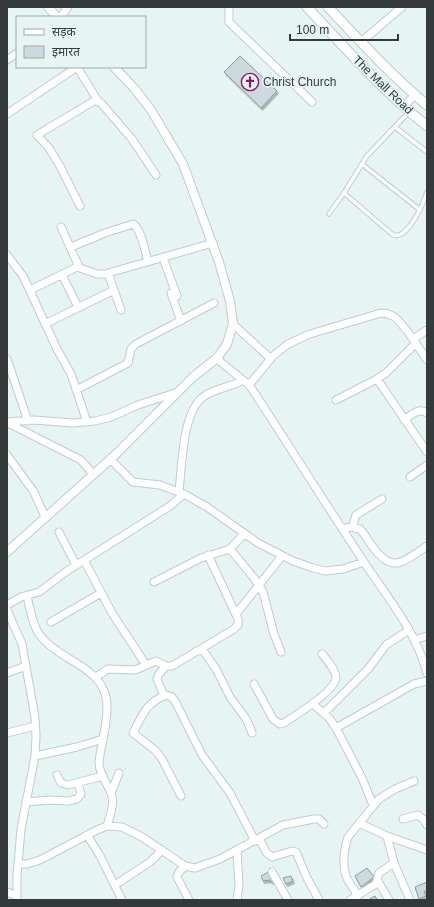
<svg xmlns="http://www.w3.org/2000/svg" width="434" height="907" viewBox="0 0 434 907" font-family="Helvetica,'Noto Sans Devanagari',sans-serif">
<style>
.building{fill:#ccdadf;stroke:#8d9a9f;filter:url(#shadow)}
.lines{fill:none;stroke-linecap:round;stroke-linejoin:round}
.service-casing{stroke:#becdcc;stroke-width:5.5}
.minor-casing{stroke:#becdcc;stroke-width:9}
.tertiary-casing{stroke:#becdcc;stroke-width:10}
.secondary-casing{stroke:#becdcc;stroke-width:11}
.service{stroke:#fff;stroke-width:3.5}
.minor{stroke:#fff;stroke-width:7}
.tertiary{stroke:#fff;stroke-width:8}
.secondary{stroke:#fff;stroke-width:9}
.labels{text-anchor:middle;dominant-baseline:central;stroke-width:3.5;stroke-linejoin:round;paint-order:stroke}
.poi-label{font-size:12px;fill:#343a3a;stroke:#e6f5f4;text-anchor:start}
.street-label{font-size:12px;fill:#343a3a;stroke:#e6f5f4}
</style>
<defs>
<filter id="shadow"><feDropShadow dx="1.5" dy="2.5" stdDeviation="0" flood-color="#0004"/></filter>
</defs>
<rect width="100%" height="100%" fill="#e6f5f4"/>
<path class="building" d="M240 56 277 91 261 108 224 72Z
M367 868 374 877 361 887 355 876Z
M270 871 275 881 271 882 270 880 263 881 261 876Z
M291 876 293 881 286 884 283 878Z
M427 882V890L424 892 426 896 419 899 415 887Z
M375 896 377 900H368Z"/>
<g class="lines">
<defs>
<path id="service" d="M395 127 427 152
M362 164 420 210
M344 193 393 235C408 240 423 204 427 192
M329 214 344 193 367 156 409 112"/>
<path id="minor" d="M229 7V22L312 102
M61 17 68 7
M361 42 402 7
M7 60 17 53
M77 67 98 101
M404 106 415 95
M7 114 77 67
M80 206 60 166 49 148 37 135 94 101H98L101 103 132 139 156 175
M61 227 79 267
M71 247 105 233 133 224C142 230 145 252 148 262
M7 255 23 276 57 349 71 374 87 422
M163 258 177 296
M108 273 121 310
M62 275 78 307
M30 290 77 267 97 274H105L213 243
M171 293 181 321
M45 324 114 290
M233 324 271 359
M413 339 427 330
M7 359 28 421
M217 359 249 385 254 392C291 449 327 506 364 562 387 597 416 631 427 673
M377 379 427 452
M249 385 273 356 288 344 310 334 381 313C385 313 389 314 393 316 404 323 419 349 427 360
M76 390 128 363 131 349 136 344 214 303
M336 400 377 379 386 373 416 343
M404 420C411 415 419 407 427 413
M7 422 34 420 73 423 95 421 111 417 138 405 178 392
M8 423 81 460 93 474
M7 455 34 492 45 517
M110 459 133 482 160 485 184 494 207 507 258 543 293 561 313 568 325 571 343 569 364 562
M410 477 427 465
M179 491C182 467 182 413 203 397 214 388 230 388 243 380
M353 527 354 521 356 515 382 499
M342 529 351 527 360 529C365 534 368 541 373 547 393 575 404 561 427 546
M59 532 76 565
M230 549 254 578 263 592 274 634 281 652
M84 560 112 613 146 665
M154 582 201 558 230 549 244 534
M27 596C30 608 32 624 39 634 46 644 57 651 68 658 108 681 112 694 103 739
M7 605 21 597 39 592 67 571 170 506 184 494
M7 610 22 644 35 717 36 736 35 756 21 829 17 876V900
M236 614 282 556
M51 622 101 593
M414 640 427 636
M202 649 216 669 230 697 247 720 252 733
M7 673 26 666
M96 677 108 669 135 670 156 661 166 666H172L234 629 238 625V619L208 555
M254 684 273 719 280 724 284 723C295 716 335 691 336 678 336 670 327 660 322 654
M164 696 157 679 159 674 166 666
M313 704 330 719 337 730 362 778 373 805
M324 713 368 669 386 645 409 630
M336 728 414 684 427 681
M7 733 35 726
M35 756 77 747 103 739C102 747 99 756 99 764 100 775 107 783 111 793 115 804 110 815 107 826
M57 775 61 783 68 785 103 776
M111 793 119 773
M181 796 162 759 155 750 133 733C143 714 146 703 166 695L172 697 175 701 202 755 230 793 255 841
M26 802 49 800 68 801 77 799 81 794 78 784
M403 819 418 815 423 819 427 825
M359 823 387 836
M87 835 99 854 122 900
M259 838 266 852 272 857 292 851 296 852 307 878 319 900
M237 851 239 885 237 900
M18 864H27L40 860 97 830 107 826 122 827 142 837 185 866 195 868 220 859 283 825 314 819H319L324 824
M185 866 179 872 177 877 189 900
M272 872 288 900
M378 881 389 900
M115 885 150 862 162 850
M7 892 17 896
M358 896C354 889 349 883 346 876 342 865 344 848 348 837L379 799 395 789 414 781
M350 900 376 884 379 873 394 863
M410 900 394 863 387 836 427 850"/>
<path id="tertiary" d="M48 7 57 17
M7 552 114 456 193 377 217 358 227 344 233 324 230 301 219 262 183 164 151 110 135 89 114 67"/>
<path id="secondary" d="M307 7C345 48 383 91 427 126
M328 7C360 41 391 75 427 105"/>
</defs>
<use href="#service" class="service-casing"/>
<use href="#minor" class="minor-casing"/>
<use href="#tertiary" class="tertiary-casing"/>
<use href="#secondary" class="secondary-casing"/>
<use href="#service" class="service"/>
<use href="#minor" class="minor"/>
<use href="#tertiary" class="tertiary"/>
<use href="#secondary" class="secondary"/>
</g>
<defs>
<symbol id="church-ring" viewBox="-11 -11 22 22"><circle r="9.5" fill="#e6f5f4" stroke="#94126c" stroke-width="1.5"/><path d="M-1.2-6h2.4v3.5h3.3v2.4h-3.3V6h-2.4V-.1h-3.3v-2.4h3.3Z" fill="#94126c"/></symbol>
</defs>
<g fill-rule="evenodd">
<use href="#church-ring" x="240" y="72" width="20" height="20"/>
</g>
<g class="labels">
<g class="poi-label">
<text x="263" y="82">Christ Church</text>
</g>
<g class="street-label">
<text transform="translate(383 85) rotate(44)">The Mall Road</text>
</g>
</g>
<rect width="434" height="907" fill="none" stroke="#343a3a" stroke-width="16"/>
<rect x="16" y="16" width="130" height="52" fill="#e6f5f4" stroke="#9faaaa"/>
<rect x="24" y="29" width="20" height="6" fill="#ffffff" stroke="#9faaaa"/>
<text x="52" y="36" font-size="12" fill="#343a3a">सड़क</text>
<rect x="24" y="46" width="20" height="12" fill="#ccdadf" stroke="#9faaaa"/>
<text x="52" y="56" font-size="12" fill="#343a3a">इमारत</text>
<path d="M290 34v6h108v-6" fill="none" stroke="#343a3a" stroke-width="2"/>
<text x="296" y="34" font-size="12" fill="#343a3a" stroke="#e6f5f4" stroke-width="3" paint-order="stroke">100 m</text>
</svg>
